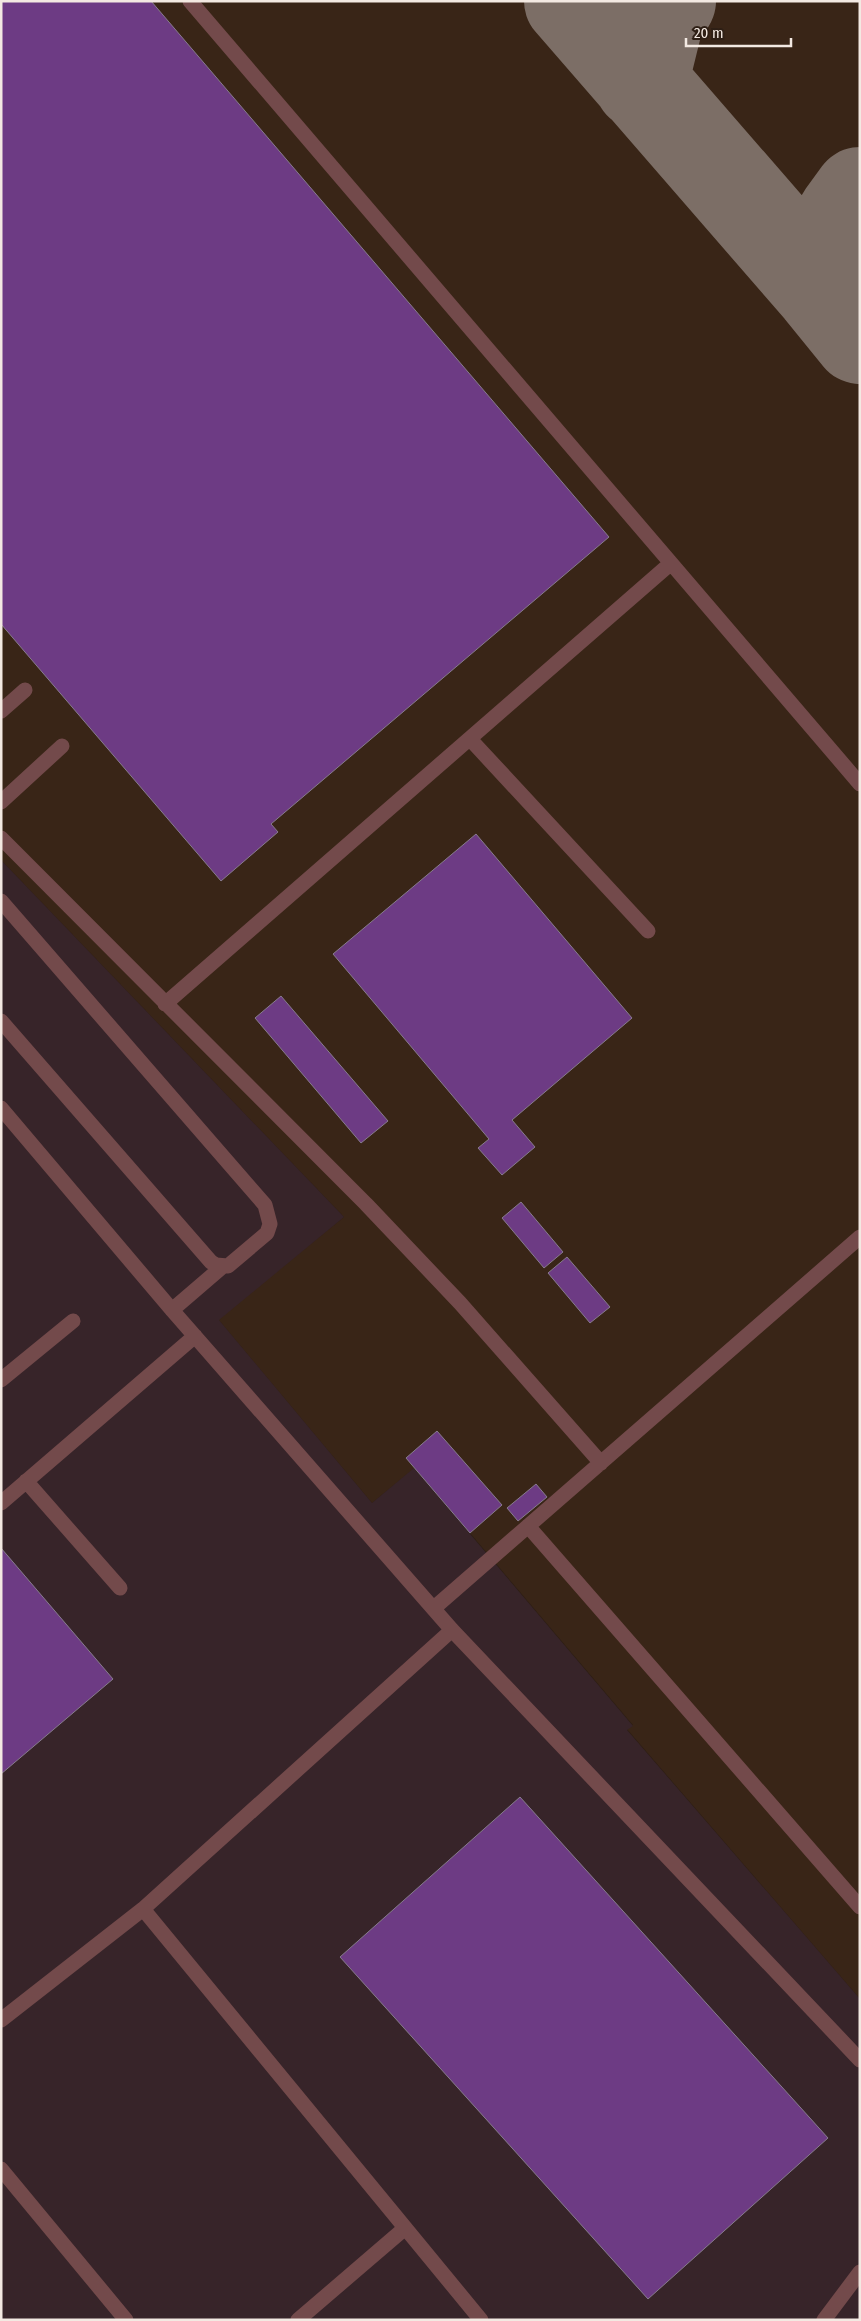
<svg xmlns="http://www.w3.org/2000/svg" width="861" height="2321" viewBox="0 0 861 2321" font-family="'Fira Sans Condensed',sans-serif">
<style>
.built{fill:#392517}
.industrial{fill:#372429}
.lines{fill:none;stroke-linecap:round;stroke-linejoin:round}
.taxiway{stroke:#7c6e66;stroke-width:94}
.building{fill:#6d3b84;stroke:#877c8d}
.service{stroke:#734a4b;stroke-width:15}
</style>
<rect width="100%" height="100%" fill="#2e1f15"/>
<path class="built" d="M1 1H860V1999L627 1729 633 1725 415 1468 372 1503 218 1319 344 1217 1 860Z"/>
<path class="industrial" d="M1 860 344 1217 219 1320 372 1503 414 1468 633 1726 627 1730 860 1999V2320H1Z"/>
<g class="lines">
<path class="taxiway" d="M571 1 821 289 860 337
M641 83 656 22 669 1
M821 289 844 216 860 194"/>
</g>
<path class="building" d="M1 1H151L609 537 271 824 278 832 221 881 1 624Z
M476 834 632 1018 512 1120 535 1147 502 1175 478 1148 489 1139 333 954Z
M281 996 388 1121 361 1143 255 1018Z
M521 1202 563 1252 544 1268 502 1218Z
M567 1257 610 1307 590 1323 548 1273Z
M437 1431 502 1505 470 1533 406 1458Z
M536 1484 547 1497 518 1521 507 1508Z
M1 1548 113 1679 1 1774Z
M520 1797 828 2138 648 2299 340 1957Z"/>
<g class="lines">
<path class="service" d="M190 1 860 784
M1 711 25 690
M470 739 648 931
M1 802 62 746
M1 838 366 1204 460 1303 601 1463
M1 901 265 1205 270 1224 267 1233 228 1266 216 1265 211 1262 1 1021
M165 1004 670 564
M1 1108 172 1310 452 1630 860 2060
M172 1310 222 1267
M1 1380 73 1321
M26 1481 120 1588
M1 1503 195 1336
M528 1526 860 1907
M434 1608 860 1237
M143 1909 481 2320
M1 2020 143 1909 452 1630
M1 2169 126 2320
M298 2320 404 2229
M824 2320 860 2272"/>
</g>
<rect width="861" height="2321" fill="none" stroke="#f3e9e2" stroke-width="5"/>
<path d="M686 38v8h105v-8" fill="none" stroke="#f3e9e2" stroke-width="2.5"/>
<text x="694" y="38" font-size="15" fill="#f3e9e2" stroke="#2e1f15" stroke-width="4" paint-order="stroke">20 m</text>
</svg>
